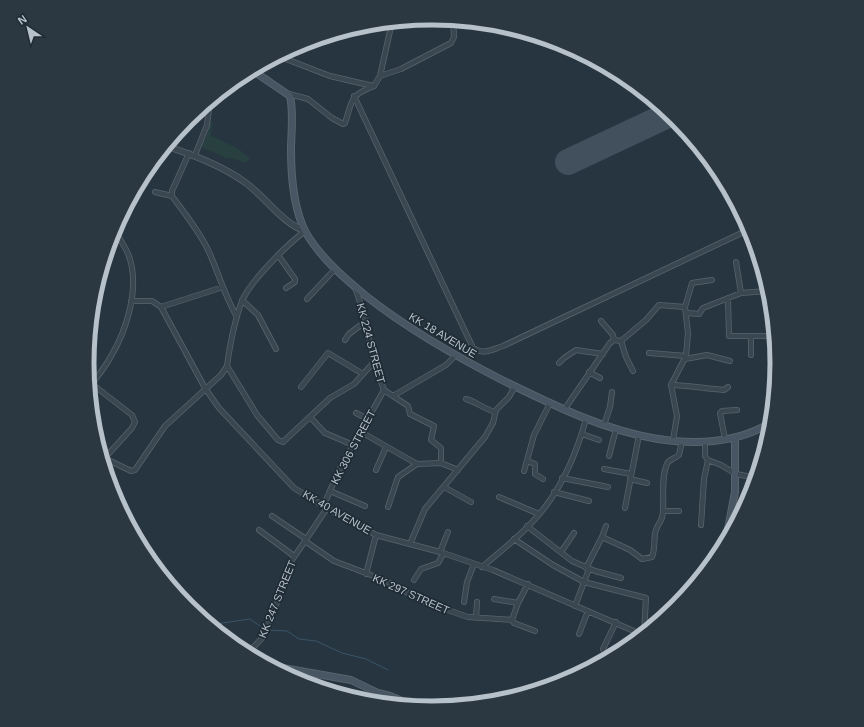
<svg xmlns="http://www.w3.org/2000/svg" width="864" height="727" viewBox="0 0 864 727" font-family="Arial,sans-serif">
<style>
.garden{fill:#284140}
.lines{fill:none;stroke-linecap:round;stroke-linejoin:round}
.stream{stroke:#3a5467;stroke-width:1}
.runway{stroke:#41505c;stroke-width:26}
.minor-casing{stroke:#58646d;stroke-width:6}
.tertiary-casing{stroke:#58646d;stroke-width:7}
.secondary-casing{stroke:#58646d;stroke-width:8}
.minor{stroke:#3a4650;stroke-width:4.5}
.tertiary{stroke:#3a4650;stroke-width:5.5}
.secondary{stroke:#485663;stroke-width:6}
.labels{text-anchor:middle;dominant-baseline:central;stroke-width:3.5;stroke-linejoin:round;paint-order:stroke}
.street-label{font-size:11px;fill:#b7c1ca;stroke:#1f2b35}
.rim{fill:none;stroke:#b7c1ca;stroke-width:5}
</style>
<rect width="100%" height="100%" fill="#263540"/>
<path class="garden" d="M210 122 213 124 210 135 237 148 250 158 246 163 229 157 228 159 201 147 207 135Z"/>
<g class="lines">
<path class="stream" d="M209 625 250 619 264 629
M267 630 287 631 299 639 316 641 342 653 366 659 388 670"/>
<path class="runway" d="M568 162 670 114"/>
<defs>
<path id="minor" d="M278 56 330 76 373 86
M380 76 401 69 451 43 454 37 453 20
M374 86 380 76 392 22
M289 94 308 99 332 118 343 124 345 123C353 99 349 96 374 86
M354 96 473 348C484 355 491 350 503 346L750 229
M189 153 172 191V196C185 214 200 232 209 252 219 274 225 297 237 317
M195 155 207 125 210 101
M155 192 172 196
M278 255 295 279V282L286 288
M736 262 741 293
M355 287 365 317 374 362 384 390 408 406 410 414 434 426 431 440 441 448V463
M94 294 95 291
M307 299 335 269
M728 299 729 336H775
M242 300 258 315 276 349
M131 301H152L161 307 205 388 219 408 294 488 327 508 376 535 440 552 493 570 643 635
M161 307 223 287
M687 313 699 314 703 308 741 293 769 291
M601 321 613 335 614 340
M751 336V355
M345 340 349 334 366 321
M621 341 626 357 633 371
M649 353 686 356
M685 359 707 355 730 361
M559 363 564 358 576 350 603 354
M227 366C230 344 234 322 242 301 250 281 288 244 305 231
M589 372 600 378
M88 381 132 415 135 422 132 428 102 461
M671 385C689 385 706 389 724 390L728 387
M301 387 328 353 363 374
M89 388C96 378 104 369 110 358 127 330 140 288 129 256 125 246 119 238 114 229
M393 396 446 365 455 356
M466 399C477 402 484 409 495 412
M564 410 610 343 614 340 621 341 646 320 659 305 685 307
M356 413 368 419
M310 417 325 433 353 445
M604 425 610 407 612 392
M361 432 417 464 441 463 458 470
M582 434 599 440
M725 439 720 413 722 411 737 410
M673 440 677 416 671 385 686 356 688 333 685 307 692 283 712 280
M705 442V456L708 460 721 465 736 474 752 477 754 481V487
M609 456 616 429
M106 459 131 471 135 470 165 426 221 375 227 366 257 415 278 440 283 442 330 398 354 384 374 362
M527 461 535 464V474L543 479
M604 469 631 474
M376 470 386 447
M524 471 534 435 550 403
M562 478 608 487
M630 479 647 483
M444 487 471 502
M330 491 365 506
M554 492 589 501
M499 497 539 514
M324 505 338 472 384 390
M388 507 398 477 417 464
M327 508 305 541 334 561 384 580 427 603 468 617 512 620 518 603 528 584
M625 508 639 435
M663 511H679
M272 516 306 539
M730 522 736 523
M701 525 704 479 708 460
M527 526 572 561 595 571 621 578
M259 530 294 556
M602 537 606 526
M514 539 553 565 584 582 646 598 644 634
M410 544 425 509 485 437 493 423 496 410 509 397 515 386
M440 552 448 532
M561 552 574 533
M482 567C505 548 531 527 548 503 566 478 578 448 586 419
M586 568 602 537 630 550 642 559 652 557C656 547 653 537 656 530 659 521 663 522 663 510 664 496 661 477 667 464 669 459 675 459 679 455L682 441
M366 574 376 535
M414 580 421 569 438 563 443 554
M494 599 518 603
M464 602 467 582 474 564
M575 606 589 569
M476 618 477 602
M512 620 514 623 535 631
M579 634 588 611
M247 654 263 637 282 590 292 560 305 541
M611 658 605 654 603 649 616 622
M388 705 390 696"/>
<path id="tertiary" d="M166 146C193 155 223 166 246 183 266 198 282 223 305 231"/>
<path id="secondary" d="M252 70 290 96C294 113 291 133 291 150 291 176 294 210 306 233 321 258 344 278 366 296 409 330 455 356 504 381 553 405 603 430 658 439 697 445 738 443 772 422
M725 545 735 492V438
M266 665 351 680 378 693 390 696 407 703 424 708"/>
</defs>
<use href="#minor" class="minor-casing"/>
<use href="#tertiary" class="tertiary-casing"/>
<use href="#secondary" class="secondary-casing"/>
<use href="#minor" class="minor"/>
<use href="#tertiary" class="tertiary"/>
<use href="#secondary" class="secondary"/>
</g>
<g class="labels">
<g class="street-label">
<text transform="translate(443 335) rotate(31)">KK 18 AVENUE</text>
<text transform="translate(371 343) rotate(75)">KK 224 STREET</text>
<text transform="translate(353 447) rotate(-62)">KK 306 STREET</text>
<text transform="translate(337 512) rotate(30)">KK 40 AVENUE</text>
<text transform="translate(411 594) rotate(24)">KK 297 STREET</text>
<text transform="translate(277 599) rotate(-68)">KK 247 STREET</text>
</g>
</g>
<path d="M0 0H864V727H0ZM94 363a338 338 0 1 1 676 0a338 338 0 1 1-676 0Z" fill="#2b3741" fill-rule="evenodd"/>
<path class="rim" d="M94 363a338 338 0 1 1 676 0a338 338 0 1 1-676 0Z"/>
<g transform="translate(28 28) rotate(325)" stroke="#1f2b35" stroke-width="3" paint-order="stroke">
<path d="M0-3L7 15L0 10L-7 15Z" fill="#b7c1ca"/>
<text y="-6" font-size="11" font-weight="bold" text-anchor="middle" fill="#b7c1ca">N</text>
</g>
</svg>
